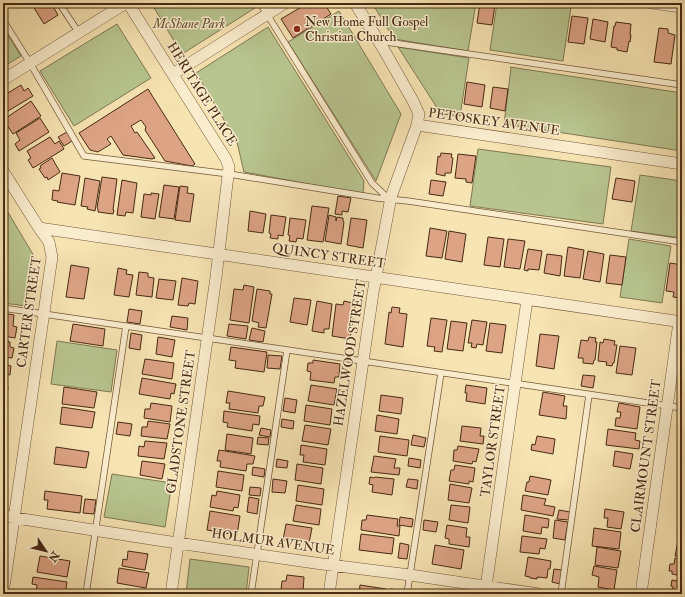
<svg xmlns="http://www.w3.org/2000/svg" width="685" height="597" viewBox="0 0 685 597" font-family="'IM FELL Double Pica',serif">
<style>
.green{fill:#b8c590;stroke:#807851}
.building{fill:#dca385;stroke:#482a12}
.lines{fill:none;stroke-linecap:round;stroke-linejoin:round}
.lane-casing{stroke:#74583a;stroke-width:7}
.street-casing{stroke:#74583a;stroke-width:12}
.lane{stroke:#faedce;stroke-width:5.5}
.street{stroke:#faedce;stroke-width:11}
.poi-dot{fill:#8f2418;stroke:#faedce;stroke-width:1.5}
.labels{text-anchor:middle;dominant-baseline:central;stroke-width:3;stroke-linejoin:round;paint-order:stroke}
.poi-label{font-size:13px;fill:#482a12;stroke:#faedce;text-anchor:start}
.park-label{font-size:13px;font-style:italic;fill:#645132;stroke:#faedce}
.street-label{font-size:13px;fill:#482a12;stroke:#faedce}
</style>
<rect width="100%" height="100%" fill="#f7e4b3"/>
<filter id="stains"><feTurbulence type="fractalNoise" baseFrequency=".005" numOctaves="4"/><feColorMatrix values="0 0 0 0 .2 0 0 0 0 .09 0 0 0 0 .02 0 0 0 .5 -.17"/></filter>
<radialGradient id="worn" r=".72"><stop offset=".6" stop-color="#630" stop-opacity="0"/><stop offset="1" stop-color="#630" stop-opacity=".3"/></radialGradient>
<path class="green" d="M151 3H252L255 8 182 54Z
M372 3H476L468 51 394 39Z
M497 3H547L571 7 563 61 490 50Z
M339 11 401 114 376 181 288 42Z
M117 24 151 78 74 126 40 71Z
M3 27 21 56 3 67Z
M268 27 364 181 363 194 244 172 237 142 196 73Z
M398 47 469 58 460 116 441 114Z
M510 67 682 93V151L504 124 511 68Z
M478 149 611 167 603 224 470 206Z
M640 175 682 181V238L631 231Z
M3 204 34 256 26 306 3 303Z
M629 239 671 246 662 303 620 297Z
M57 341 117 350 111 392 51 384Z
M112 474 172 483 165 527 104 517Z
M190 559 249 567 246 594H186Z"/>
<path class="building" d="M31 3H51L58 15 44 24Z
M308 3H324L331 14 293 38 281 19Z
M480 3 495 5 492 25 477 23Z
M572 16 588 18 584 44 568 42Z
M593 19 608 22 605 42 590 39Z
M616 22 631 24 630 35H631L630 42 629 41 627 52 617 50V48L611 47 614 26H615Z
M659 28 668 29V33L675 35 671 64 654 62Z
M681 31H682V66L677 65Z
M467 82 485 85 482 107 464 104Z
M21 85 24 91 28 88 33 96 3 114V96Z
M493 87 508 89 505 111 490 108Z
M148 89 195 164 192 166 165 161 145 130 146 127 141 120 131 126 135 133 137 132 155 158 152 159 123 155 111 136 107 139 111 144 98 152 90 150 79 133Z
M31 101 41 116 13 134 4 121 7 119 6 118Z
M40 118 49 132 19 151 15 144 20 140 16 133Z
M67 132 72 141 64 146 58 137Z
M50 137 55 144 59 141 64 149 33 168 28 160 31 158 27 151Z
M441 153 452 154 451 157 453 158 451 173H445V176L436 174 438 156 440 157Z
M458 154 476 156 472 183 466 182V179L455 178Z
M52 158 60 172 48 180 47 177 45 178 39 169 41 168 40 166Z
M62 173 80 176 75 205 57 202 58 201 52 200 53 190 59 191Z
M102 177 117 179 113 210H114L113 214 98 212V209L97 208Z
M85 178 100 181 95 211 87 209 88 207 81 206Z
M616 178 635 181 632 202 612 199Z
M122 180 137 183 133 213 126 212 125 216 117 215Z
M431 180 446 182 443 196 429 194Z
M164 185 179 187 174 219 159 217Z
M180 186 188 187 187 193 194 194 190 222 175 220Z
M151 193 159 194 155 219 141 217 144 194 151 195Z
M338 196 351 198 348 212 342 211V215L335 214Z
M312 206 329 208 323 242 307 240Z
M250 211 266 214 263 233 248 231Z
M271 215 286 217 283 236 278 235V239L270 238 271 234 269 233Z
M329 215 336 217V221L337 217 343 218V221L344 222 341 244 325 241Z
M290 218 306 220 303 239 297 238 296 242 289 241 290 236 288 235Z
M351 218 367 220 363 248 347 245Z
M430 228 447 231 442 258 426 256Z
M449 231 466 234 462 262 445 259Z
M488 237 504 239 500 267 484 265Z
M508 239 525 241 520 269 504 267Z
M568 247 584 250 580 278 564 276Z
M528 249 542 251 539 270 528 269V271L524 270Z
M588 251 604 254 600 282 583 279Z
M547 254 562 256 560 276 544 273Z
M610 255 626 257 622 285 606 283Z
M670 263 682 265V291L681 298 673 297 674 292 666 291Z
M71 265 89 268 84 299 66 297Z
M118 268 127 270 126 274 133 275 129 297 114 295Z
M139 272 148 273V277L154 278 152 297 136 295Z
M182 278 198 281 195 304 189 303 188 306 178 305Z
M159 279 176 281 173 300 156 298Z
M244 285 254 287 249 323 230 320 234 289 243 290Z
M257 289 270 291V294H272L266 328 258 327 259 323 252 321Z
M294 298 311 300 307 325 290 322Z
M317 301 332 304 329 329H324V333L312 331Z
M344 301 353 303V306H355L350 339 332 336 336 304 343 305Z
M392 307 400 308 399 313 407 314 403 347 385 344 389 312 391 313Z
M129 309 142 311 140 324 127 322Z
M3 313 14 315 13 326 17 327 15 338 3 336Z
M172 316 188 318 187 330 170 327Z
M431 318 447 320 442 352 434 351 435 347 427 346Z
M472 320 487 322 483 345 477 344 476 348 471 347 472 343H468Z
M451 321 467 323 463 351 447 349Z
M490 323 506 325 502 353 486 351Z
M73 324 105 329 103 346 70 341Z
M229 324 248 326 246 339 227 336Z
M252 328 265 331 263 342 249 340Z
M131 333 142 335 140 350 129 348Z
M540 334 559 336 554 369 536 366Z
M158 337 175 340 172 357 156 354Z
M589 337 596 338 595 342H597L595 360H594L593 364 583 363V358H578L581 340 588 341Z
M604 339 615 341 614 345H617L614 363H613L612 366 606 365 607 362 598 361 600 342 603 343Z
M3 340 10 342V347L14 348 12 358 3 357Z
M620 346 636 348 632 375 616 373Z
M231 347 267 352 264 372 235 368 236 361 229 360Z
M268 355 282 356 280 369 267 368Z
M3 359H7V365L11 366 10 375 5 374V375H3Z
M145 359 174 363 172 379 142 374Z
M313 360 340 364 339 377H335L334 383 310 380 311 372 307 371 308 363H313Z
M583 375 595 376 593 388 581 386Z
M142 378 176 384 174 394 171 393 170 399 139 394Z
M3 379H5L4 385 8 386 7 396 3 395Z
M311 385 337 389 334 405 308 401Z
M466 385 487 388 485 404 466 401 467 393H465Z
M64 387 97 392 94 408 62 404Z
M228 391 265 397 263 406H259L258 413 229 409 230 403H226Z
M543 392 565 396 563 406H567L566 419 539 415Z
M381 395 403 398 401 414 379 411Z
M285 398 297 400 295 413 283 411Z
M3 401H6L5 409 3 408Z
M151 403 172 406 170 422 144 418 145 409H150Z
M619 403 640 407 637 429 615 426 616 418H620L621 412H617Z
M306 405 332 409 330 425 304 421Z
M62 407 95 412 92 428 60 424Z
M224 411 260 416 259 425 253 424 252 431 227 427 228 423 223 422Z
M377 415 399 419 397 434 375 431Z
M282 419 294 421 293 429 281 427Z
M148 421 170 424 167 439 141 436 142 427H147Z
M118 422 132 424 130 436 116 434Z
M305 425 331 429 328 445 302 441Z
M462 426 481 428 480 436H484L483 444 460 441Z
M261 428 271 430 270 437 259 435Z
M608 429 636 433 635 440 640 441 639 449 606 445Z
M227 434 253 438 251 454 225 450Z
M413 435 426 438 424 447 411 445Z
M380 436 409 440 407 456 378 452Z
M537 436 555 439 553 454 531 450 532 444 535 445Z
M258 437 269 438 268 445 257 444Z
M145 441 167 443 164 459 138 456 139 446 144 447Z
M301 445 327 449 325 465 303 462 304 455H300Z
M458 446 479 449 476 462 473 461 472 464 453 461 454 450H457Z
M56 447 89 452 86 468 54 464Z
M219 450 255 456 253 464H247L246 471 220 467 221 461H217Z
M615 451 633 454 630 469 613 466Z
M374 456 396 459 394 468H400L399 475 371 472Z
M409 458 421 460 420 468 408 466Z
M277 459 288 461 287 468 276 467Z
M142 461 165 464 162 479 140 475Z
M297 464 323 468 321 484 295 480Z
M455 465 475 468 473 482 469 481V484L449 481 451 470H454Z
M253 467 265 469 264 477 252 475Z
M218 471 244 475 242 491 216 487Z
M530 476 551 480 548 495 525 491 527 482H529Z
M370 477 374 478 375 477 394 479 392 495 372 492 373 485 369 484Z
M273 479 287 481 285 493 272 492Z
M408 479 418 480 417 489 406 487Z
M450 484 472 488 469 503 448 500Z
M298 485 324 489 322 505 296 501Z
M250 487 261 488 260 496 249 495Z
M45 491 82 496 80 513 47 509 48 500H44Z
M217 491 240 495 238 508 234 507 233 511 210 507 212 495 216 496Z
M523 495 546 499 544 505 555 507 553 516 521 510Z
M249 497 259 499 257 514 247 512Z
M680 498 682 499V515L678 514Z
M85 499 96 500 94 514 83 513Z
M296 505 321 509 319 525 293 521Z
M451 505 470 507 468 523 449 520Z
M605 509 624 512 621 529 607 527 608 518H604Z
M559 510 570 512 569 520 557 519Z
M210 511 240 516 237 535 207 530Z
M367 515 398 519 397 526H400L399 536 361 530 362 520H366Z
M525 515 549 519 548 528 542 527 541 534 523 531Z
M400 517 413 519 412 527 399 525Z
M680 518 682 519V535L678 534Z
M424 520 438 522 436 532 423 530Z
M555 520 568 522 565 540 553 538Z
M286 524 312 528 309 543 283 540Z
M447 525 467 528 466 537H470L469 547 449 544V539L445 538Z
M594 528 621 532 619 549 592 546Z
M361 534 394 538 392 554 359 550Z
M522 536 547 539 545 549 540 548 539 554 520 552Z
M678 541 682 542V557L675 556Z
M400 543 409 545 407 559 398 558Z
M435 545 464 550 461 569 432 564Z
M597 547 621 551 618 568 595 565Z
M128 551 148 554 145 570 122 566 123 559 127 560Z
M40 556 70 561 67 577 37 572Z
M528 557 551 561 550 569H548L547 578 537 577V579L530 578V577L525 576Z
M675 558 682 559V576L672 574V571H669L670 564H674Z
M594 566 617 570 614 590 598 587 599 577 592 575Z
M119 568 149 573 146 588 117 583Z
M554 569 562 570 560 584 552 582Z
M287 575 304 577 303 592 281 590 282 581H286Z
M33 577 67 582 65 594H44L36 593 37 585 32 584Z
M672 580 682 582V594H672L673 587 671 586Z
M360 585 386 589V594H359Z
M126 589 146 592V594H125Z
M391 589 404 591V594H390Z"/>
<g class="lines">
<defs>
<path id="lane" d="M59 3 79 33
M260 3 372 183 390 200
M3 20 30 63 84 156 229 174 377 198 408 201 682 242
M379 41 682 85
M3 308 682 408
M86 594 126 326
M251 594 287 350
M407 594 441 373
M561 594 589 395"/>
<path id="street" d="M128 3 226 159 229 167 216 277 171 594
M652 3 682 7
M173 74 285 3
M3 80 126 3
M417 125 682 164
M3 171 39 228 49 242 52 257 3 594
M39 228 682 322
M3 516 164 541 322 564 410 575 539 594
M329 594 373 293 391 197 417 125 419 114 413 101 384 50 355 3
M485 594 527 300
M641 594 679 322"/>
</defs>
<use href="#lane" class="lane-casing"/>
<use href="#street" class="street-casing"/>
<use href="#lane" class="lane"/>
<use href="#street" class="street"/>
</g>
<circle class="poi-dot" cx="297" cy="29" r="4"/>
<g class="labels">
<g class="poi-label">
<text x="305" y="22">New Home Full Gospel<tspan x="305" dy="15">Christian Church</tspan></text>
</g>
<g class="park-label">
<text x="189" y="24">McShane Park</text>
</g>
<g class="street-label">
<text transform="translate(202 94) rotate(58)">HERITAGE PLACE</text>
<text transform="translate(494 122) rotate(8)">PETOSKEY AVENUE</text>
<text transform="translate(329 256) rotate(8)">QUINCY STREET</text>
<text transform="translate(29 312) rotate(-82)">CARTER STREET</text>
<text transform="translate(350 353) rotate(-81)">HAZELWOOD STREET</text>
<text transform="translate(181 422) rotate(-82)">GLADSTONE STREET</text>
<text transform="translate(493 441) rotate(-82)">TAYLOR STREET</text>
<text transform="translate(646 456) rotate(-82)">CLAIRMOUNT STREET</text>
<text transform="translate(273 542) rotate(8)">HOLMUR AVENUE</text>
</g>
</g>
<rect width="685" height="597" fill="none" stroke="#f7e4b3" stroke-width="16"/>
<rect x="4" y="4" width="677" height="589" fill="none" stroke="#482a12" stroke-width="2"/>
<rect x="8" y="8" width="669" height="581" fill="none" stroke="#482a12"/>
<g transform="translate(46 551) rotate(125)" stroke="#faedce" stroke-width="3" paint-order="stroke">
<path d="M0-3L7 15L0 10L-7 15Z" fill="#482a12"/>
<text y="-6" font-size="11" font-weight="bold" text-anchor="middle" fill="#482a12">N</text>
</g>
<rect width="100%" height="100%" filter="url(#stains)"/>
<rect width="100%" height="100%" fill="url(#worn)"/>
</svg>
